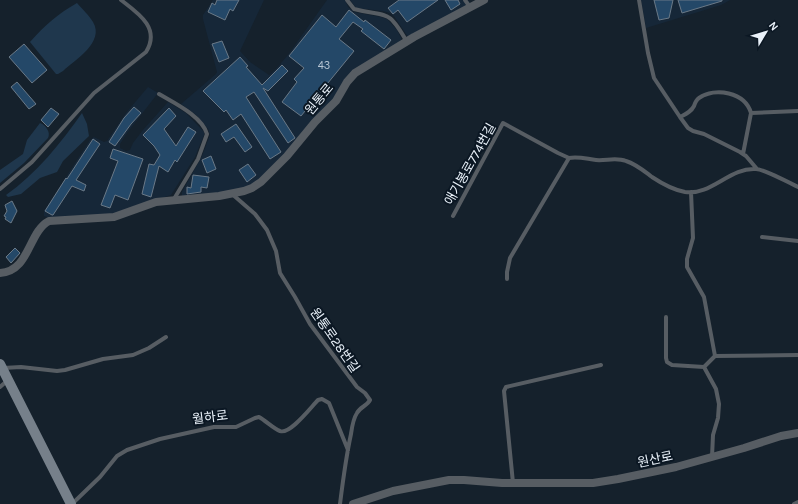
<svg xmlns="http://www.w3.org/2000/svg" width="798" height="504" viewBox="0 0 798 504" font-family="Karla,'Noto Sans KR',sans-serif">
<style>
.built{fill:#162738}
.green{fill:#1f374d}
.building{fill:#244868;stroke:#6a7987}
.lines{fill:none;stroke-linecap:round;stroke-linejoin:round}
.lane{stroke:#575d63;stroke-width:4}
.street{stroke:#575d63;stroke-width:8}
.secondary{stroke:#76808a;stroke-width:10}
.labels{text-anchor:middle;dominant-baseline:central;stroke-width:4;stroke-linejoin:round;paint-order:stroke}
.number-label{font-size:11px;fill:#b8c7d5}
.street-label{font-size:13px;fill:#e9f1f9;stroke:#0b1723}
</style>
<rect width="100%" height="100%" fill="#15212c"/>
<path class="built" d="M213 0H264L240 51 250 62 269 75 275 70 288 55 327 0H345L348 7 354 12 381 17 387 19 397 30 401 38V40L399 42 363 65 275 166 258 181 250 186 223 193 182 196V192L202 156 210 135 208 129 196 115 181 104 216 74 217 72 203 19V15Z
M350 0H468L471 4 408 37 394 16 390 13 383 11 356 8Z
M641 0H730L721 5 646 28Z
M148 87 158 93 127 133 120 144V148L126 151 130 150 133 143 143 130 168 102 186 113 204 132V135L195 157 171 195 114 214 50 218 44 216V211L90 140 94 137 104 142 107 141 126 113Z"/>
<path class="green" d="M77 3C82 9 89 15 93 22 105 42 75 60 63 71L58 74H56L30 42C44 26 59 13 77 3Z
M82 113 87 124 89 136 63 161 57 172 40 178 21 194 8 197 6 195C36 174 61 143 82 113Z
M40 123C46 125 51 133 48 138L24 163 0 183V170L23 154 27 140Z"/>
<path class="building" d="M217 0H239L233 11 230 9 225 20 208 12 212 3 215 5Z
M399 0H438L407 22 398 10 393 14 388 8Z
M445 0H458L460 4 451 10Z
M654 0H673L669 18 659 20Z
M678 0H722V1L682 13Z
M349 10 364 22 365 20 391 40 384 49 361 31 363 29 353 22 339 39 354 51 301 116 282 102 297 82 294 79 304 68 289 56 322 15 336 27Z
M222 41 229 58 219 62 212 44Z
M24 44 47 70 32 83 9 57Z
M240 57 248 66 246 67 262 85 282 65 288 71 268 91 263 88 295 138 288 143 254 92 246 97 281 152 270 159 241 114 233 120 226 110 224 112 203 91Z
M17 82 36 104 29 109 11 87Z
M134 107 141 113 131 124 115 146 109 142 124 118Z
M51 108 59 114 48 127 41 120Z
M169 108 176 116 164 129 176 146 188 127 196 132 177 162 175 160 168 172 159 166 151 197 142 194 149 164 154 165 160 155 154 146 143 135Z
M236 124 252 147 245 152 234 137 226 142 221 134Z
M93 139 100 144 76 180 86 185 84 191 72 186 53 215H52L45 211 66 178 67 179Z
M113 149 143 159 128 200 115 195 110 208 101 205 118 161 110 158Z
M211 156 216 169 207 173 202 160Z
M248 164 256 175 247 182 239 170Z
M193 175 209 177 207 188 201 187V192L187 194V187L191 188Z
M12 201 17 211 11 223 5 219 6 217 4 216 7 211 5 205Z
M15 248 20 253 11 263 6 257Z"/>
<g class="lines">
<path class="lane" d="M347 0 354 9C388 18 387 7 407 42
M465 0 470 7
M639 0 648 53 654 78 680 117 688 128 693 131 704 134 740 152 746 156 757 169
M159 94C174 103 202 116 207 134L198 159 174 199
M680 117C686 114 691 112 694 106 695 103 696 100 699 98 715 87 745 92 751 113L798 111
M743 154 751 113
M0 189 32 162 94 93 146 52C161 28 138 13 121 0
M691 192 693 238 687 259V267L704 297 715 356 704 367 716 389 719 404 718 418 713 435 712 457
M232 194 255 214 267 230 276 251 280 273 295 297 310 324 357 387 365 393 370 400C367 406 360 407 357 413 353 419 352 427 351 434 346 457 343 480 340 504
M453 216 503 123 558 153 569 158
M762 237 798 241
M507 279V272L510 258 569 158C578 156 587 159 596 160 606 161 616 157 626 161 636 164 644 171 652 177 661 183 674 190 685 192 711 196 730 167 756 169 763 169 790 183 798 187
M666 317V358L667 362 672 365 704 367
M715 356 798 355
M3 368 21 367 57 371 65 370 103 359 133 355 149 348 166 337
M0 387 7 381
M513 483 504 391 506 387 601 365
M72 504 100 477 117 456 127 450 160 439 214 427H236L255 418 259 417C266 421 274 429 280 431 290 435 311 407 318 400L322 399 329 403 348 450
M794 504 798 502"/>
<path class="street" d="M0 273C30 271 28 232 49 221L114 217 156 202 219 196 244 191 252 188 261 182 287 156 315 122 336 101 347 82 355 73 414 37 484 0
M353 504 393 491 449 480H464L502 483H593L618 479 676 467 744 448 781 436 798 433"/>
<path class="secondary" d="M0 364 71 504"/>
</g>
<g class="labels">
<g class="number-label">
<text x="324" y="65">43</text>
</g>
<g class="street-label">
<text transform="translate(319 99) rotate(-50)">원통로</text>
<text transform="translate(470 164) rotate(-61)">애기봉로774번길</text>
<text transform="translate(335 340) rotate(55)">원통로28번길</text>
<text transform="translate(210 417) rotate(-7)">월하로</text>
<text transform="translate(655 459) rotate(-12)">원산로</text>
</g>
</g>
<g transform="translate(766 32) rotate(52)" stroke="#0b1723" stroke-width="3" paint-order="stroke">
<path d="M0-3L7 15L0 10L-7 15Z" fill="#e9f1f9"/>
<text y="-6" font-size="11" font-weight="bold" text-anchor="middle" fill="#e9f1f9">N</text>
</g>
</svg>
